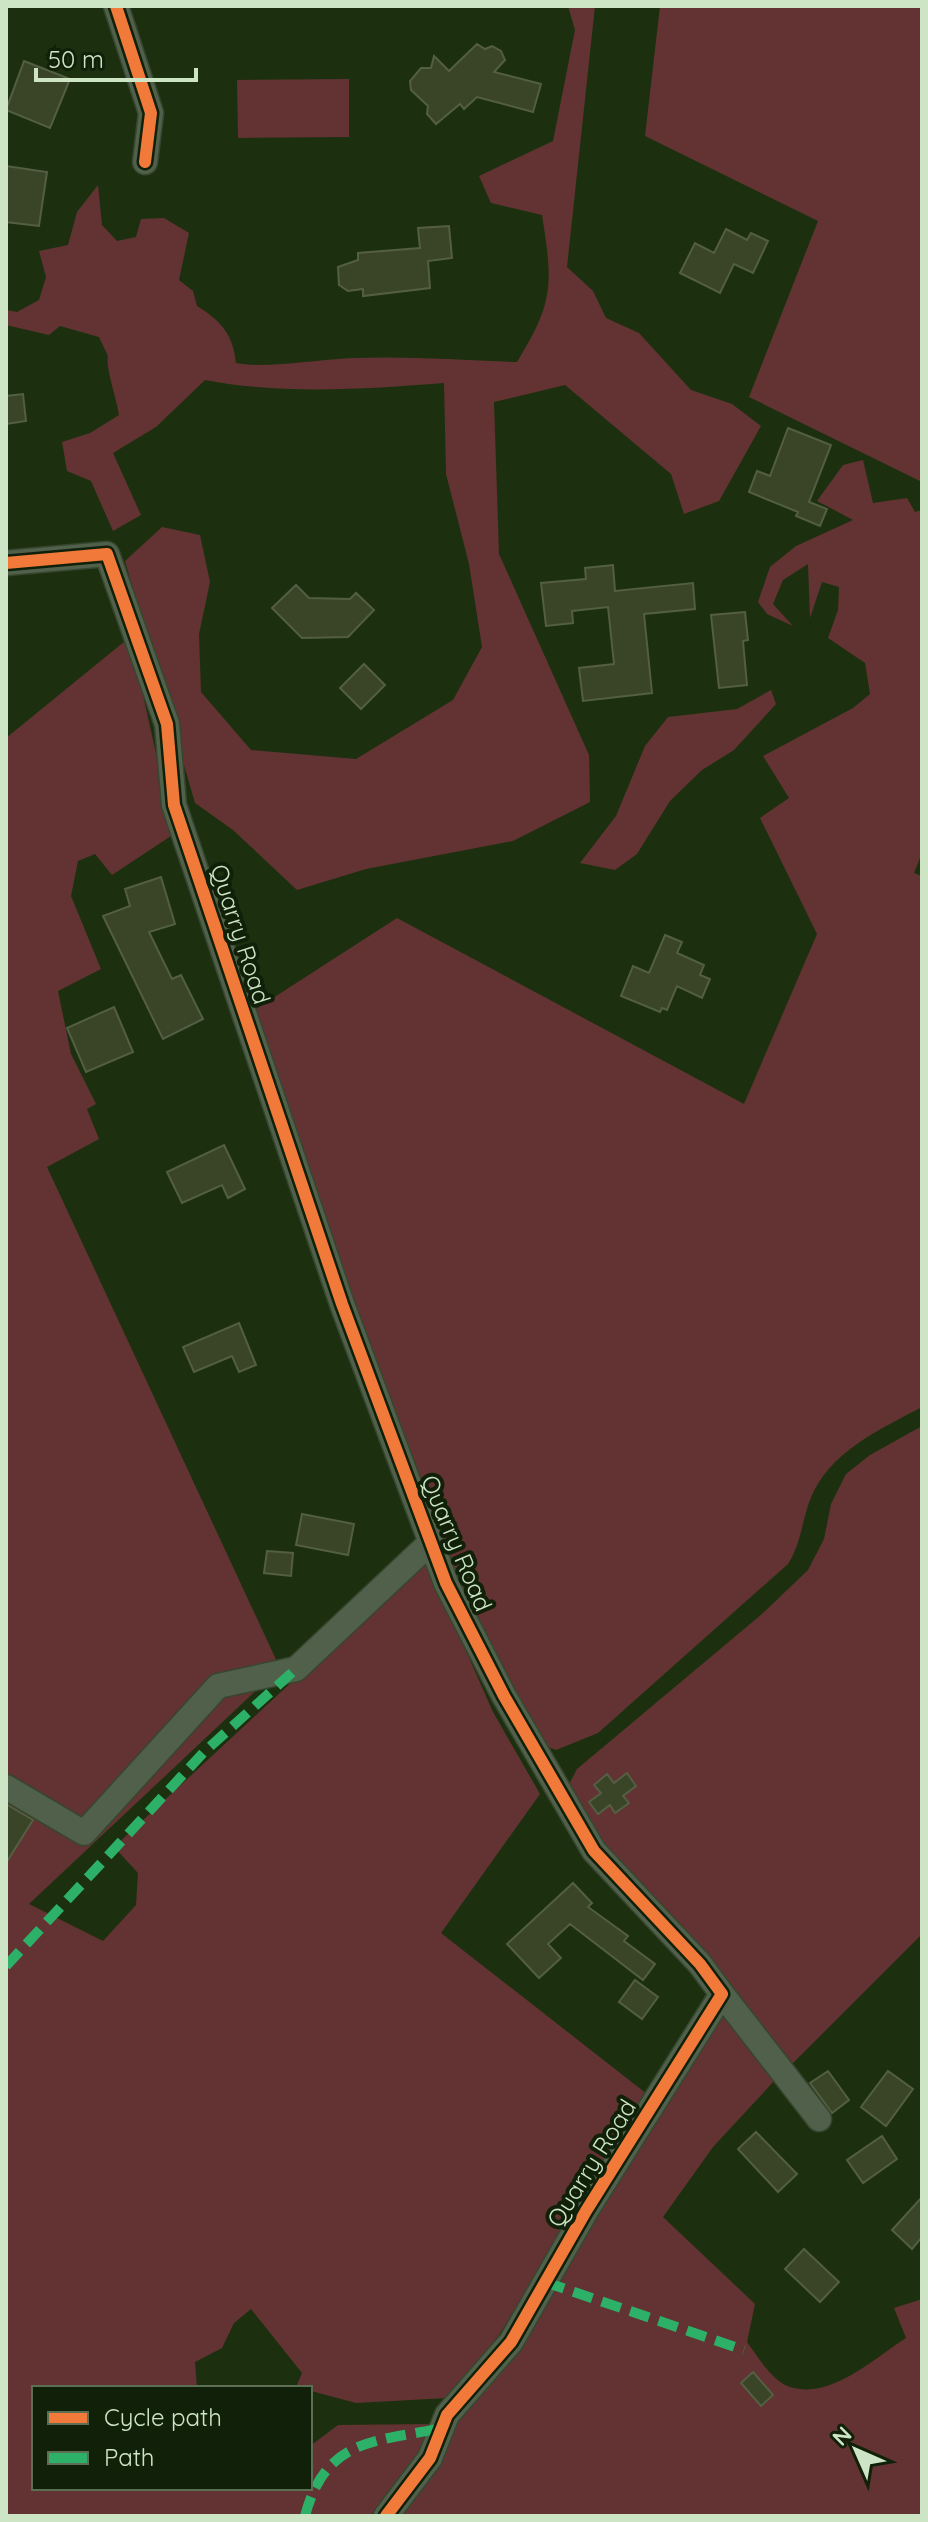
<svg xmlns="http://www.w3.org/2000/svg" width="928" height="2522" viewBox="0 0 928 2522" font-family="Quicksand,sans-serif">
<style>
.green{fill:#623332}
.building{fill:#3a4528;stroke:#535e42;stroke-width:2}
.lines{fill:none;stroke-linecap:round;stroke-linejoin:round}
.minor-casing{stroke:#37462f;stroke-width:27}
.minor{stroke:#51604a;stroke-width:24}
.quiet{stroke:#2db169;stroke-width:10;stroke-dasharray:20 10;stroke-linecap:butt}
.cycleway-casing{stroke:#102009;stroke-width:17}
.cycleway{stroke:#f17a3a;stroke-width:12}
.labels{text-anchor:middle;dominant-baseline:central;stroke-width:8;stroke-linejoin:round;paint-order:stroke}
.street-label{font-size:24px;fill:#cde4c5;stroke:#102009}
</style>
<rect width="100%" height="100%" fill="#1c300f"/>
<path class="green" d="M568 6H595L567 267 593 291 606 318 639 333 691 390 732 404 761 426 719 501 684 514 671 474 565 385 494 402 499 554 589 755 590 802 513 841 366 869 297 890 233 830 195 803 125 561 162 527 200 535 210 582 199 634 201 692 251 750 356 759 453 700 482 647 469 564 446 474 444 383C366 389 283 395 205 380L156 427 113 453 141 515 113 531 91 481 67 471 62 442 90 433 119 415C117 399 105 367 108 356L99 337 60 326 49 335 6 325V310L17 312 39 300 46 277 39 251 68 245 77 212 98 185 102 225 117 241 136 237 141 219 164 218 189 233 179 280 193 291 197 306C221 321 233 334 236 363 265 369 320 359 354 358 408 356 463 360 517 362 554 302 553 284 542 215L491 203 479 176 553 141 575 30Z
M660 6H922V482L749 397 818 221 645 136Z
M349 79V137L238 138 237 80Z
M863 460 873 503 907 498 915 512 922 510V853L914 873 922 876V1407C883 1428 837 1448 815 1489 802 1513 803 1541 788 1564L598 1733 556 1750 542 1745 464 1604 382 1388 253 1011 397 918 744 1104 817 934 760 818 789 798 763 756 853 708 870 694 865 663 828 638 838 610 839 587 822 582 810 618 808 564 783 580 773 604 793 626 767 614 758 602 770 567 796 546 853 520 817 501 843 465Z
M130 637 174 834 112 875 95 854 78 861 71 896 101 969 58 991 71 1054 96 1104 87 1109 99 1139 47 1167 280 1668 29 1904 103 1941 136 1905 138 1873 114 1847 425 1558 493 1712 540 1794 441 1933 647 2094 499 2335 447 2398 356 2403 296 2387 302 2373 251 2309 234 2323 222 2348 195 2362 197 2388H34V2488H310V2446L338 2425 432 2424 421 2451 370 2516H6V738Z
M771 690 776 704 734 750 702 770 670 801 637 854 615 870 580 863 616 816 645 746 668 717 737 709Z
M922 1426V1934L789 2067 588 1828 566 1790 577 1769 762 1614 808 1570 824 1539 831 1504 846 1474 870 1455Z
M723 2005 776 2079 713 2147 663 2217 755 2304 747 2342C758 2357 772 2381 790 2387 831 2400 874 2358 906 2338L894 2308 922 2299V2516H395Z"/>
<path class="building" d="M477 44 485 49 492 46 501 51 505 60 494 72 541 84 533 112 477 97 464 109 460 104 436 124 427 114 428 106 411 90 410 81 421 68H431L434 56 449 71Z
M24 61 70 79 50 128 6 110Z
M6 166 47 172 39 226 6 222Z
M449 226 452 258 428 261 430 288 363 296V289L348 291 339 285 338 267 358 260V253L420 248 418 228Z
M726 229 747 240 751 233 768 241 753 273 734 264 720 293 680 273 695 243 714 253Z
M23 394 26 421 6 424V396Z
M788 428 831 445 809 502 827 509 820 526 796 516 798 512 749 492 757 471 770 476Z
M613 565 615 591 693 583 695 609 644 614 652 693 583 701 579 668 614 664 608 607 572 611 573 623 546 626 541 583 586 579 585 568Z
M296 585 309 598 350 599 356 593 374 610 348 637 302 638 272 608Z
M745 612 748 640 743 641 747 685 719 688 711 615Z
M364 664 385 685 361 709 340 688Z
M161 877 175 924 149 932 172 979 181 975 203 1019 163 1039 103 916 130 906 125 889Z
M665 935 682 942 677 953 704 965 700 975 710 979 702 998 677 986 667 1010 662 1008 660 1012 621 996 633 966 649 973Z
M114 1007 133 1052 86 1072 67 1028Z
M224 1145 245 1189 228 1198 222 1185 182 1203 167 1172Z
M239 1323 256 1365 239 1372 232 1356 194 1372 183 1347Z
M302 1514 354 1524 348 1555 296 1545Z
M267 1551 293 1553 291 1576 264 1573Z
M627 1773 636 1786 623 1796 629 1803 615 1813 610 1805 598 1814 589 1802 601 1793 594 1785 607 1774 614 1783Z
M6 1804 33 1820 6 1863Z
M573 1883 592 1903 588 1907 628 1936 624 1941 655 1964 643 1980 570 1924 548 1944 561 1958 539 1978 507 1944Z
M635 1980 658 1997 642 2019 619 2002Z
M828 2071 849 2100 832 2113 810 2083Z
M888 2071 913 2089 886 2126 861 2107Z
M756 2132 797 2174 778 2192 738 2149Z
M882 2136 897 2159 863 2183 847 2160Z
M922 2197V2237L912 2249 892 2230Z
M804 2249 839 2282 820 2302 785 2269Z
M753 2372 773 2395 761 2406 741 2383Z"/>
<g class="lines">
<defs>
<path id="minor" d="M116 6 151 113 145 162
M6 563 107 554 167 724 174 805 342 1304 446 1583 504 1696 594 1851 700 1964 722 1994 586 2211 511 2342 447 2415 430 2458 386 2516
M6 1787 84 1833 218 1686 296 1669 430 1543
M722 1994 819 2119"/>
</defs>
<use href="#minor" class="minor-casing"/>
<use href="#minor" class="minor"/>
<path class="quiet" d="M6 1966 204 1752 296 1669
M545 2282 744 2350
M305 2516C326 2437 376 2442 442 2428"/>
<defs>
<path id="cycleway" d="M116 6 151 113 145 162
M6 563 107 554 167 724 174 805 342 1304 446 1583 504 1696 594 1851 700 1964 722 1994 586 2211 511 2342 447 2415 430 2458 386 2516"/>
</defs>
<use href="#cycleway" class="cycleway-casing"/>
<use href="#cycleway" class="cycleway"/>
</g>
<g class="labels">
<g class="street-label">
<text transform="translate(241 934) rotate(72)">Quarry Road</text>
<text transform="translate(457 1543) rotate(67)">Quarry Road</text>
<text transform="translate(591 2163) rotate(-58)">Quarry Road</text>
</g>
</g>
<rect width="928" height="2522" fill="none" stroke="#cde4c5" stroke-width="16"/>
<rect x="32" y="2386" width="280" height="104" fill="#102009" stroke="#5c6e54" stroke-width="2"/>
<rect x="48" y="2412" width="40" height="12" fill="#f17a3a" stroke="#5c6e54" stroke-width="2"/>
<text x="104" y="2426" font-size="24" fill="#cde4c5">Cycle path</text>
<rect x="48" y="2452" width="40" height="12" fill="#2db169" stroke="#5c6e54" stroke-width="2"/>
<text x="104" y="2466" font-size="24" fill="#cde4c5">Path</text>
<g transform="translate(856 2450) rotate(315)" stroke="#102009" stroke-width="6" paint-order="stroke">
<path d="M0-6L14 30L0 20L-14 30Z" fill="#cde4c5"/>
<text y="-12" font-size="22" font-weight="bold" text-anchor="middle" fill="#cde4c5">N</text>
</g>
<path d="M36 68v12h160v-12" fill="none" stroke="#cde4c5" stroke-width="4"/>
<text x="48" y="68" font-size="24" fill="#cde4c5" stroke="#102009" stroke-width="6" paint-order="stroke">50 m</text>
</svg>
